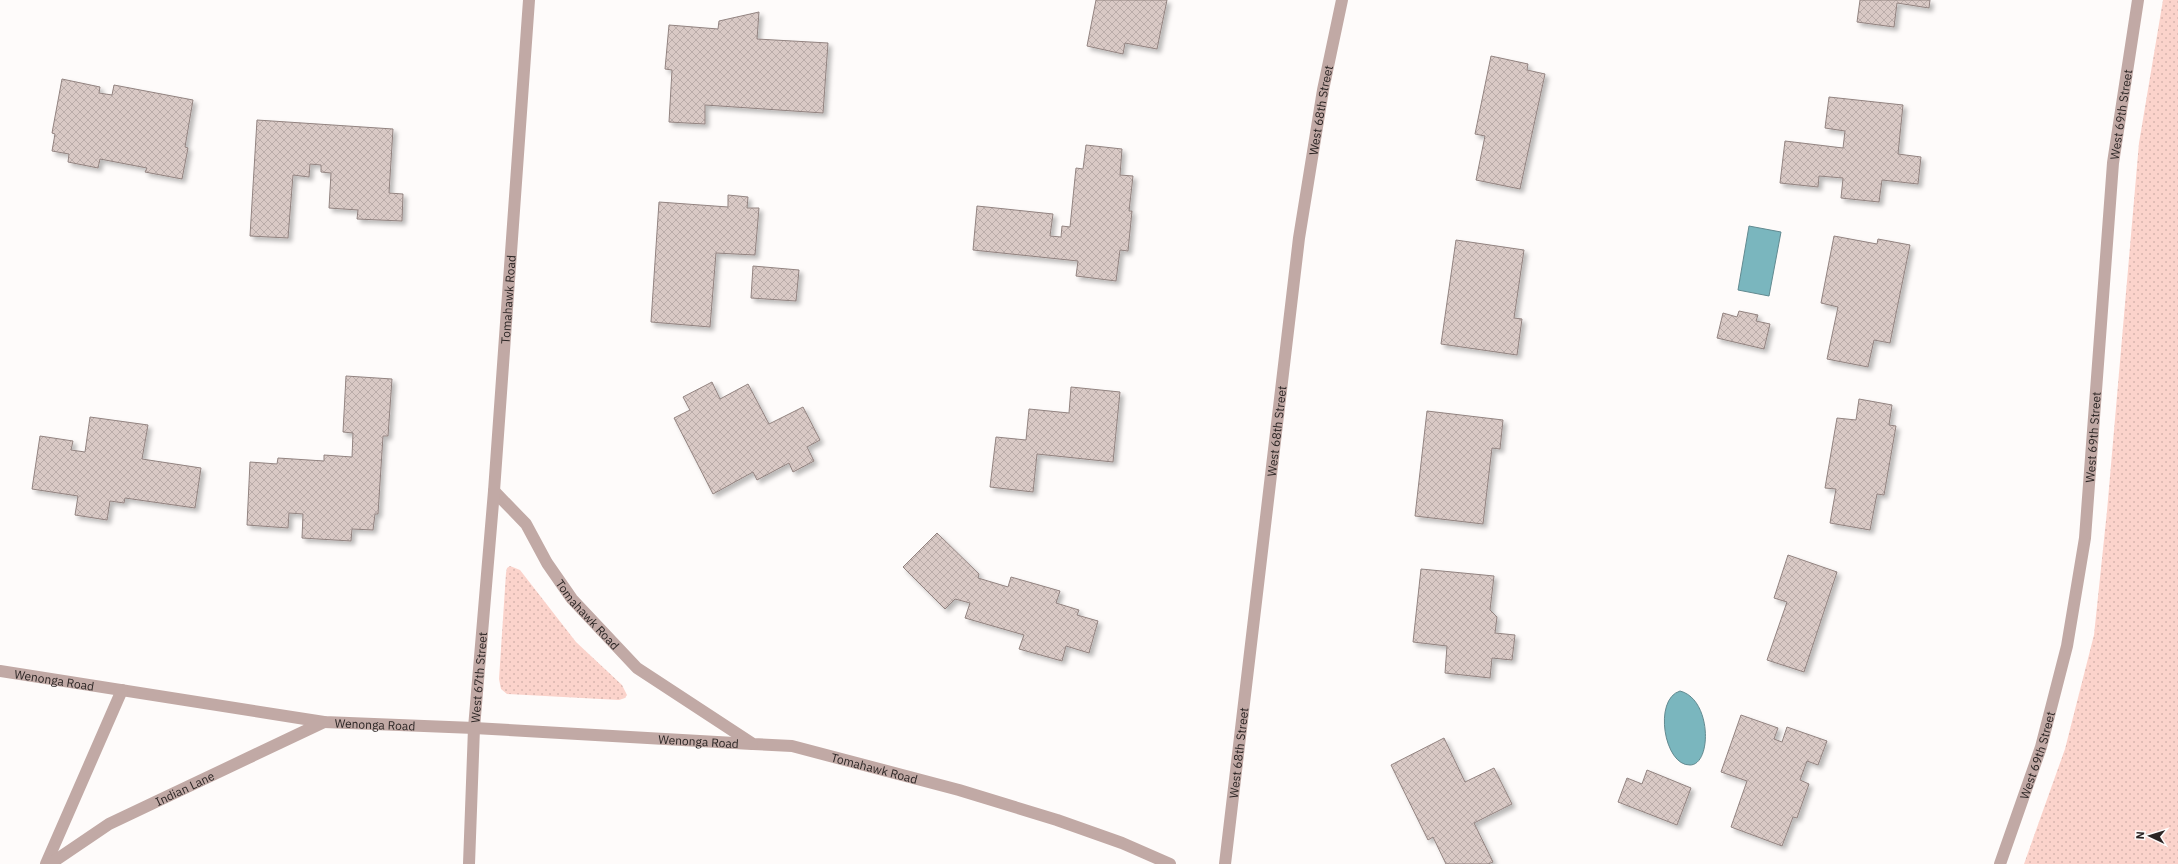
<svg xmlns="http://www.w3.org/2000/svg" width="2178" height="864" viewBox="0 0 2178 864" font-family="'IBM Plex Sans',sans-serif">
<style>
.grass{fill:url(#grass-dots)}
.water{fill:#7ab6be;stroke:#628a90}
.building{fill:url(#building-cross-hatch);stroke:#928380;filter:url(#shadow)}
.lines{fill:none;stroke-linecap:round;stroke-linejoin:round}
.minor{stroke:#c1a9a5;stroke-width:12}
.labels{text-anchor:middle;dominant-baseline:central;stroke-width:3.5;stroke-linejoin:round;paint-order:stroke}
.street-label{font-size:12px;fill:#2b2524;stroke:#fefbfa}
</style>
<defs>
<pattern id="grass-dots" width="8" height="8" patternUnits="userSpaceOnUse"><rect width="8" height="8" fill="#fbd3cb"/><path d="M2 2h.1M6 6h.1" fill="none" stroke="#d7b5ae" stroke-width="1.8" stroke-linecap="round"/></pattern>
<pattern id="building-cross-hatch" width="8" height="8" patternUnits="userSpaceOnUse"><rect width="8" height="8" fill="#d9c9c5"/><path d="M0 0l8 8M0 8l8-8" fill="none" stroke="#baaca9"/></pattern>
<filter id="shadow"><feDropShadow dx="3.5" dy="3.5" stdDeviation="2" flood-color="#0004"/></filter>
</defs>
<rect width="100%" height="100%" fill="#fefbfa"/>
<path class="grass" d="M2163 0H2178V864H2024L2065 749 2094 635 2107 511 2139 143Z
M510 566 520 570 576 642 622 685 627 695 625 698 619 700 507 694 501 689 499 679 506 573 507 568Z"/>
<path class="water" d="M1749 226 1781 232 1769 296 1738 290Z
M1680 691C1712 699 1712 765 1690 765 1664 766 1653 699 1680 691Z"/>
<path class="building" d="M1096 0H1167L1157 49 1125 43 1123 54 1087 46Z
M1860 0H1930L1929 8 1897 3 1894 27 1857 22Z
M759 12 757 39 828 43 823 113 705 105V124L669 122 672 70 665 69 669 25 718 29 719 21Z
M1491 56 1528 64 1527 70 1545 74 1520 189 1476 180 1485 136 1475 134Z
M62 79 100 87 99 93 112 95 114 85 193 100 185 147 188 148 182 179 145 172 147 168 100 159 98 168 68 162 69 154 52 151 55 134 52 133Z
M1829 97 1903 105 1898 154 1921 157 1918 184 1882 180 1879 202 1841 198 1843 178 1819 176 1818 187 1780 183 1785 141 1843 148 1845 131 1825 128Z
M257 120 393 129 389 193 403 194 402 221 357 219 358 210 329 208 331 173 321 172V165L310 164 309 177 293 175 288 238 250 236Z
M1086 145 1122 149 1120 175 1133 176 1129 211H1132L1128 251 1120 250 1116 281 1076 276 1078 261 973 250 977 206 1053 214 1050 236 1061 237 1062 226 1070 227 1076 168 1083 169Z
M728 195 748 197 747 208H759L755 255 716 253 710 327 651 322 659 202 728 207Z
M1834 236 1877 244 1878 239 1910 245 1890 343 1874 340 1868 367 1827 359 1838 307 1821 303Z
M1456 240 1524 250 1514 318 1522 319 1517 355 1441 344Z
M753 266 799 270 796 301 751 298Z
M1739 311 1758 315 1756 321 1770 324 1764 349 1717 338 1723 313 1737 317Z
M346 376 392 379 388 436H383L378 514H375L373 530 352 529 351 541 302 538 303 514 289 513 288 528 247 525 250 462 277 464 278 458 324 461V455L352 457 353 433 343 432Z
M712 382 720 399 748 384 769 424 803 407 820 440 807 447 814 461 793 472 789 463 757 480 753 472 713 494 674 418 690 410 683 397Z
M1071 387 1120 392 1113 462 1037 454 1033 492 990 487 996 437 1026 440 1029 409 1069 413Z
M1859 399 1892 405 1889 425 1896 426 1884 495 1877 494 1870 530 1830 523 1836 489 1825 488 1837 418 1856 420Z
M1427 411 1503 420 1500 449 1492 448 1483 524 1415 516Z
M90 417 148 425 142 459 201 468 195 508 125 498 124 503 110 501 107 520 75 515 78 496 32 489 40 436 73 441 71 450 85 452Z
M937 533 979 574 978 578 1008 587 1011 577 1060 591 1056 603 1079 610 1077 615 1098 621 1089 653 1066 646 1062 661 1019 649 1024 635 965 618 970 603 955 599 945 609 903 567Z
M1788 555 1837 572 1804 672 1767 660 1787 602 1774 598Z
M1421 569 1494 576 1490 610 1497 617 1495 633 1515 635 1512 660 1492 658 1490 678 1445 673 1447 646 1413 642Z
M1741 715 1778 728 1774 739 1782 742 1787 727 1827 741 1818 765 1807 761 1800 780 1809 784 1797 818 1793 817 1782 846 1731 827 1747 781 1721 772Z
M1444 738 1465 782 1494 768 1512 804 1474 823 1493 862 1488 864H1446L1433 837 1428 840 1391 765Z
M1647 770 1691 788 1677 825 1618 802 1627 778 1642 784Z"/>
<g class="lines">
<g class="minor">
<path id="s1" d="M494 491 526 524 547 563 572 599 637 668 753 744 792 746 959 790 1057 820 1122 843 1170 864"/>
<path id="s2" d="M0 671 324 722 474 728 752 744"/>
<path d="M46 864 122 690"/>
<path id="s3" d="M50 864 109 824 324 722"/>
<path id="s4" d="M469 864 474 728 494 491 529 0"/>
<path id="s5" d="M1225 864 1299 238 1323 90 1342 0"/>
<path id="s6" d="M2000 864 2041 747 2067 646 2085 538 2113 163 2138 0"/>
</g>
</g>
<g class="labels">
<g class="street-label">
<text stroke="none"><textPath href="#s5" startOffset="760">West 68th Street</textPath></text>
<text stroke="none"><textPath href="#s6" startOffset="763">West 69th Street</textPath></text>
<text stroke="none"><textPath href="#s4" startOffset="566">Tomahawk Road</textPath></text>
<text stroke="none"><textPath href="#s5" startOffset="436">West 68th Street</textPath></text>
<text stroke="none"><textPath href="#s6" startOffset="439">West 69th Street</textPath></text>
<text stroke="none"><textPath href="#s1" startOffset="156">Tomahawk Road</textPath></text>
<text stroke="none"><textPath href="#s4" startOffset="187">West 67th Street</textPath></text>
<text stroke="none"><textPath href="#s2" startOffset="55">Wenonga Road</textPath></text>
<text stroke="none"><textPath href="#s2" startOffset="379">Wenonga Road</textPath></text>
<text stroke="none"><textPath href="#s2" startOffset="703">Wenonga Road</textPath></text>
<text stroke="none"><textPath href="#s5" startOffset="112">West 68th Street</textPath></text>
<text stroke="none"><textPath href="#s6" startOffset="115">West 69th Street</textPath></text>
<text stroke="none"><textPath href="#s1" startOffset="492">Tomahawk Road</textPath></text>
<text stroke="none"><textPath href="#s3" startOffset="155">Indian Lane</textPath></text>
</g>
</g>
<g transform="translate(2150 836) rotate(274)" stroke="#fefbfa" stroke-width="3" paint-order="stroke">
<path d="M0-3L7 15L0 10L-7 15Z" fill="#2b2524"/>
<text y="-6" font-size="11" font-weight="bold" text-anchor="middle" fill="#2b2524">N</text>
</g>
</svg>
